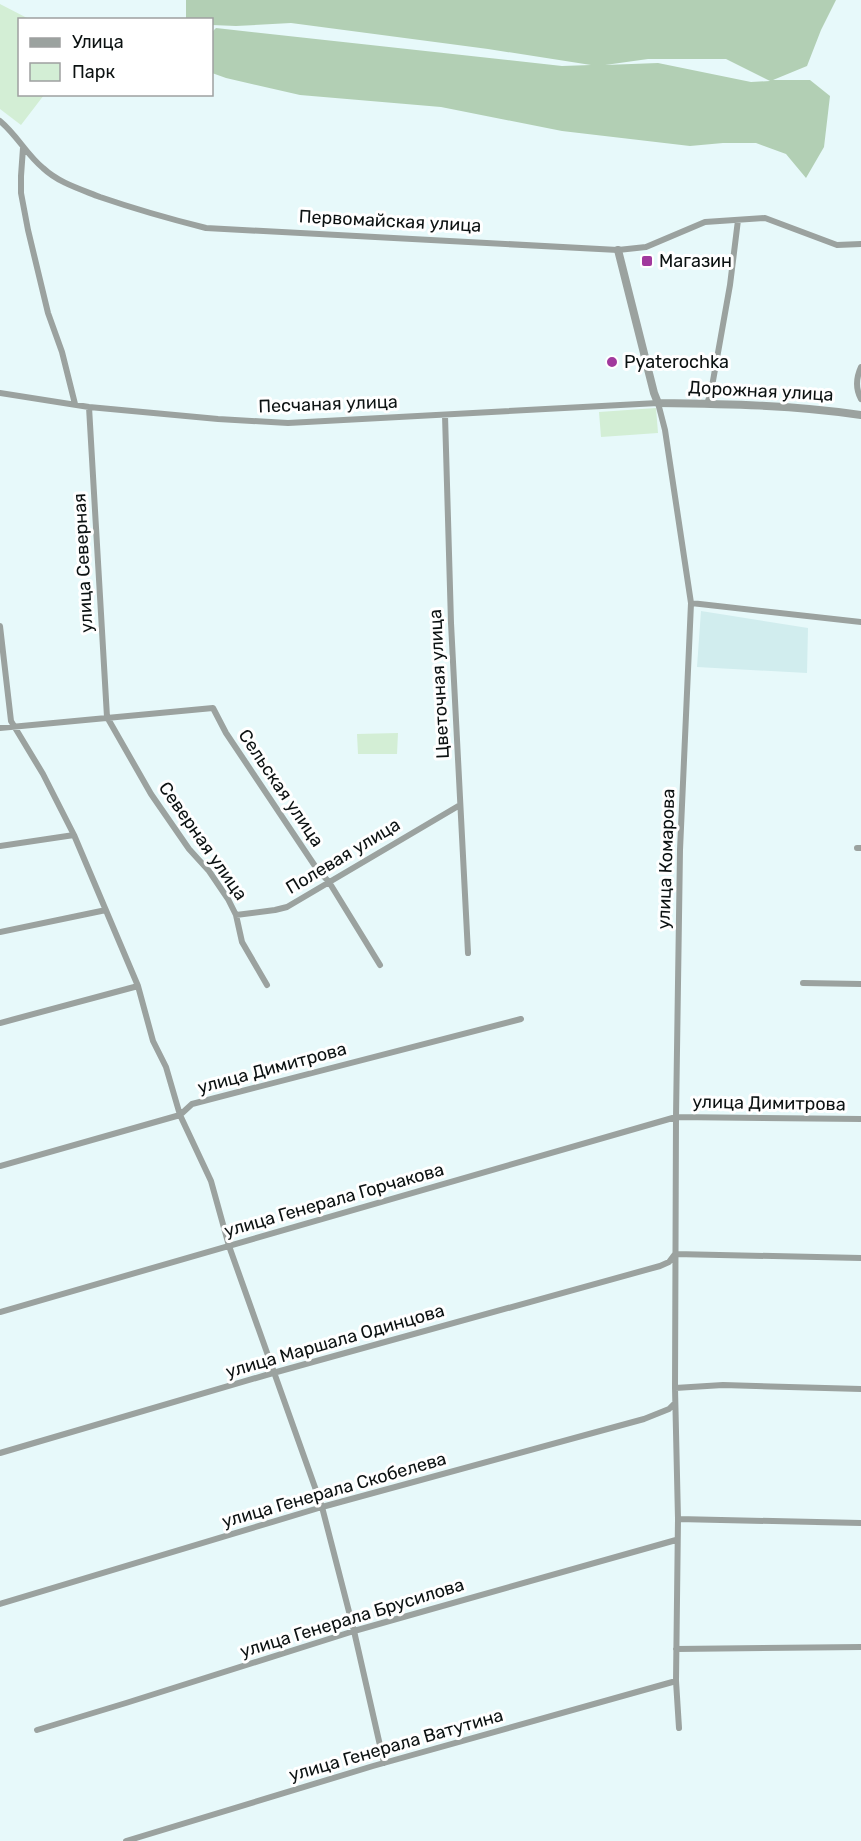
<svg xmlns="http://www.w3.org/2000/svg" width="861" height="1841" viewBox="0 0 861 1841" font-family="Rubik,sans-serif">
<style>
.built{fill:#d1edee}
.green{fill:#d3eed5}
.forest{fill:#b2cfb4;fill-rule:evenodd}
.lines{fill:none;stroke-linecap:round;stroke-linejoin:round}
.minor{stroke:#9ba29f;stroke-width:6}
.tertiary{stroke:#9ba29f;stroke-width:8}
.poi-dot{fill:#a1399d;stroke:#fff;stroke-width:2}
.labels{text-anchor:middle;dominant-baseline:central;stroke-width:6;stroke-linejoin:round;paint-order:stroke}
.street-label{font-size:18px;fill:#0c1212;stroke:#fff}
.poi-label{font-size:18px;fill:#0c1212;stroke:#fff;text-anchor:start}
</style>
<rect width="100%" height="100%" fill="#e7f9fa"/>
<path class="built" d="M701 611 808 628 807 673 697 667Z"/>
<path class="green" d="M0 4 29 19 20 20V94L44 95 21 125 0 109Z
M656 408 658 433 601 437 599 412Z
M398 733 397 754H358L357 734Z"/>
<path class="forest" d="M186 0H836L821 30 807 66 773 80H810L830 96 824 147 806 178 786 154 756 143H723L690 146 562 131 441 107 300 95 226 78 212 73V32L216 28 562 66 591 65 488 49 291 23 236 26 212 25V20L186 19ZM648 59H726L770 81 751 82 658 63 605 65Z"/>
<g class="lines">
<path class="minor" d="M0 121C17 135 26 154 43 168 59 183 80 189 100 197 135 209 170 219 206 228L618 250 646 247 705 222 765 218 837 245 861 244
M23 148 21 176V193L28 230 48 313 62 352 75 404
M861 367C856 378 855 388 861 399
M0 393 89 407 218 419 288 423 658 403 665 430 691 603 680 850 676 1117 675 1388 678 1519 676 1681 679 1728
M707 404 711 392 730 285 738 220
M89 407 107 717 151 794 189 849 209 871 228 899 236 915 242 942 267 985
M445 415 451 623 468 953
M691 603 861 622
M0 626 11 721 43 774 74 835 138 986 153 1041 166 1067 180 1115 211 1181 229 1246 322 1507 354 1631 384 1763
M0 728 213 708 226 733 317 869 329 882 380 965
M0 846 74 835
M857 848H861
M236 915 275 910 287 907 460 805
M0 932 106 910
M803 983 861 984
M0 1023 138 986
M0 1166 180 1115 192 1104 521 1019
M0 1312 676 1117 861 1119
M675 1388 723 1385 861 1389
M0 1453 273 1373 660 1266 669 1262 675 1254 861 1258
M678 1519 861 1523
M0 1604 322 1507 644 1419 669 1409 675 1403
M676 1649 861 1647
M37 1730 126 1703 354 1631 676 1540
M126 1841 373 1766 676 1681"/>
<path class="tertiary" d="M618 250 654 393 658 403C726 404 794 405 861 415"/>
</g>
<g class="poi-dot">
<rect x="641" y="255" width="12" height="12" rx="3"/>
<circle cx="612" cy="362" r="6"/>
</g>
<g class="labels">
<g class="street-label">
<text transform="translate(390 221) rotate(3)">Первомайская улица</text>
<text transform="translate(761 391) rotate(3)">Дорожная улица</text>
<text transform="translate(328 404) rotate(-2)">Песчаная улица</text>
<text transform="translate(83 563) rotate(-93)">улица Северная</text>
<text transform="translate(439 684) rotate(-93)">Цветочная улица</text>
<text transform="translate(281 788) rotate(56)">Сельская улица</text>
<text transform="translate(203 841) rotate(55)">Северная улица</text>
<text transform="translate(343 856) rotate(-31)">Полевая улица</text>
<text transform="translate(666 859) rotate(-88)">улица Комарова</text>
<text transform="translate(272 1068) rotate(-15)">улица Димитрова</text>
<text transform="translate(769 1103) rotate(1)">улица Димитрова</text>
<text transform="translate(334 1200) rotate(-16)">улица Генерала Горчакова</text>
<text transform="translate(335 1341) rotate(-16)">улица Маршала Одинцова</text>
<text transform="translate(334 1490) rotate(-16)">улица Генерала Скобелева</text>
<text transform="translate(352 1618) rotate(-17)">улица Генерала Брусилова</text>
<text transform="translate(396 1745) rotate(-16)">улица Генерала Ватутина</text>
</g>
<g class="poi-label">
<text x="659" y="261">Магазин</text>
<text x="624" y="362">Pyaterochka</text>
</g>
</g>
<rect x="18" y="18" width="195" height="78" fill="#ffffff" stroke="#9ea0a0" stroke-width="1.5"/>
<rect x="30" y="38" width="30" height="9" fill="#9ba29f" stroke="#9ea0a0" stroke-width="1.5"/>
<text x="72" y="48" font-size="18" fill="#0c1212">Улица</text>
<rect x="30" y="63" width="30" height="18" fill="#d3eed5" stroke="#9ea0a0" stroke-width="1.5"/>
<text x="72" y="78" font-size="18" fill="#0c1212">Парк</text>
</svg>
